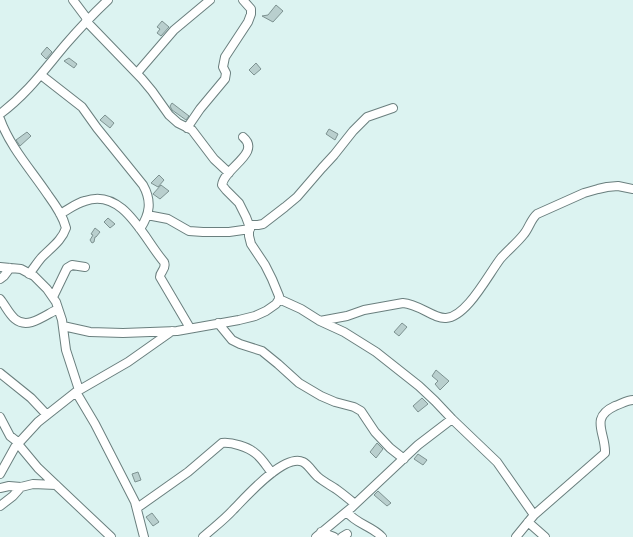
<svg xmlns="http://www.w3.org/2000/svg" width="633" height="537" viewBox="0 0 633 537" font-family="'Golos Text',sans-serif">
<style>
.building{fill:#b9cfce;stroke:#7d9291}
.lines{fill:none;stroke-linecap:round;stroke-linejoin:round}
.minor-casing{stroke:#6a7f7e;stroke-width:10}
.minor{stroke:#fff;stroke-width:8}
</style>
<rect width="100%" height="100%" fill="#dcf3f1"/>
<path class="building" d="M276 5 283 11 273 22 262 16 268 15Z
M162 21 169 27 161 36 157 33 160 29 157 27Z
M47 47 52 52 46 59 41 54Z
M69 58 77 64 74 68 64 61Z
M256 63 261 69 254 75 249 70Z
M172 103 189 116 186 120 172 110 170 106Z
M105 115 114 123 110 128 100 120Z
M329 129 338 134 335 140 326 134Z
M27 132 31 136 20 146 16 140Z
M159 175 164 180 158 187 151 183Z
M161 185 169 191 160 199 153 194Z
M108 218 115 224 110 228 104 222Z
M95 228 100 232 96 237H95L94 242 92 243 90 240 93 235 91 234Z
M402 323 407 327 399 336 394 332Z
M436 370 449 381 440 390 435 384 438 381 432 376Z
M422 398 428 404 418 412 413 406Z
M377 443 383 449 376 458 370 452Z
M418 454 427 460 423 465 414 459Z
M138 472 141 480 135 482 132 474Z
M378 491 391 503 387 506 374 495Z
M152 513 159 522 153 526 146 517Z"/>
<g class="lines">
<defs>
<path id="minor" d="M73 0 88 20
M86 21 142 79 152 91 169 115 178 123 192 130 214 159 229 173
M137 73 174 30 210 0
M41 75 82 107 97 128 143 185C152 201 150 214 140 229
M0 114C28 93 44 70 66 44 79 29 93 14 108 0
M0 119C10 147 32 171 48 195 56 206 63 216 66 228 62 240 52 247 43 256 38 261 34 268 29 274
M187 128 200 109 225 79 226 73 223 67 225 57 248 22 251 14V9L243 0
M60 214C68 210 76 203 85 201 123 187 144 239 164 262 167 269 160 271 160 277L190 328
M147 215 168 219 189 231 203 232H229L250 229
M249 225H258L263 224 285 207 297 197 322 168 334 155 353 131 367 117 393 108
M0 267 21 269 34 276 47 289 56 302 62 320 66 350 79 390
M0 279 4 276 10 268
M53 297 67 268 72 265 85 267
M0 299C5 305 9 314 15 319 28 330 45 315 58 309
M279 299 301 309 320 321 344 332 376 352 419 386 435 401 452 419 497 462 534 515
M320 321 347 316 364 310 403 303C419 304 434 319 446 318 467 317 489 273 501 258 508 250 517 243 524 234 529 228 531 219 537 214L584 193 598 189 607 187 618 186 633 189
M218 323 232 340 240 344 262 351 278 364 299 383 321 396 335 402 354 407 361 411 375 432 390 448 404 459
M63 326 90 332 123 333 177 331 239 320 255 316 266 311 276 304 279 299V296L272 279 265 265 251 244 249 236V225L246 217 239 203 226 190 222 185C224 168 262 153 243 137
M0 373 31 398 47 415
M76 392 95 424 135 502 144 537
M0 417 10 436 19 443
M18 444 38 468 111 537
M0 474 15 447 38 422 76 392 128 362 172 331
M0 488 9 486 21 487 33 484 56 485
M0 506 13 496 21 487
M137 508 188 472 222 443C232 442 248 447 255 453 262 458 267 467 272 473
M347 512C356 524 372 526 382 537
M528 522 545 537
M321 532 334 537
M203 537C213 528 224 520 233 510 245 498 284 453 303 462 308 464 314 474 318 477 324 482 330 485 336 489 343 494 349 499 355 504
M316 537 351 508 418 445 452 419
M342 537 347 534
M516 537 534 515 605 453C606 433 589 418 615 406 621 404 627 400 633 400"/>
</defs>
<use href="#minor" class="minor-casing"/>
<use href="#minor" class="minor"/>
</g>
</svg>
